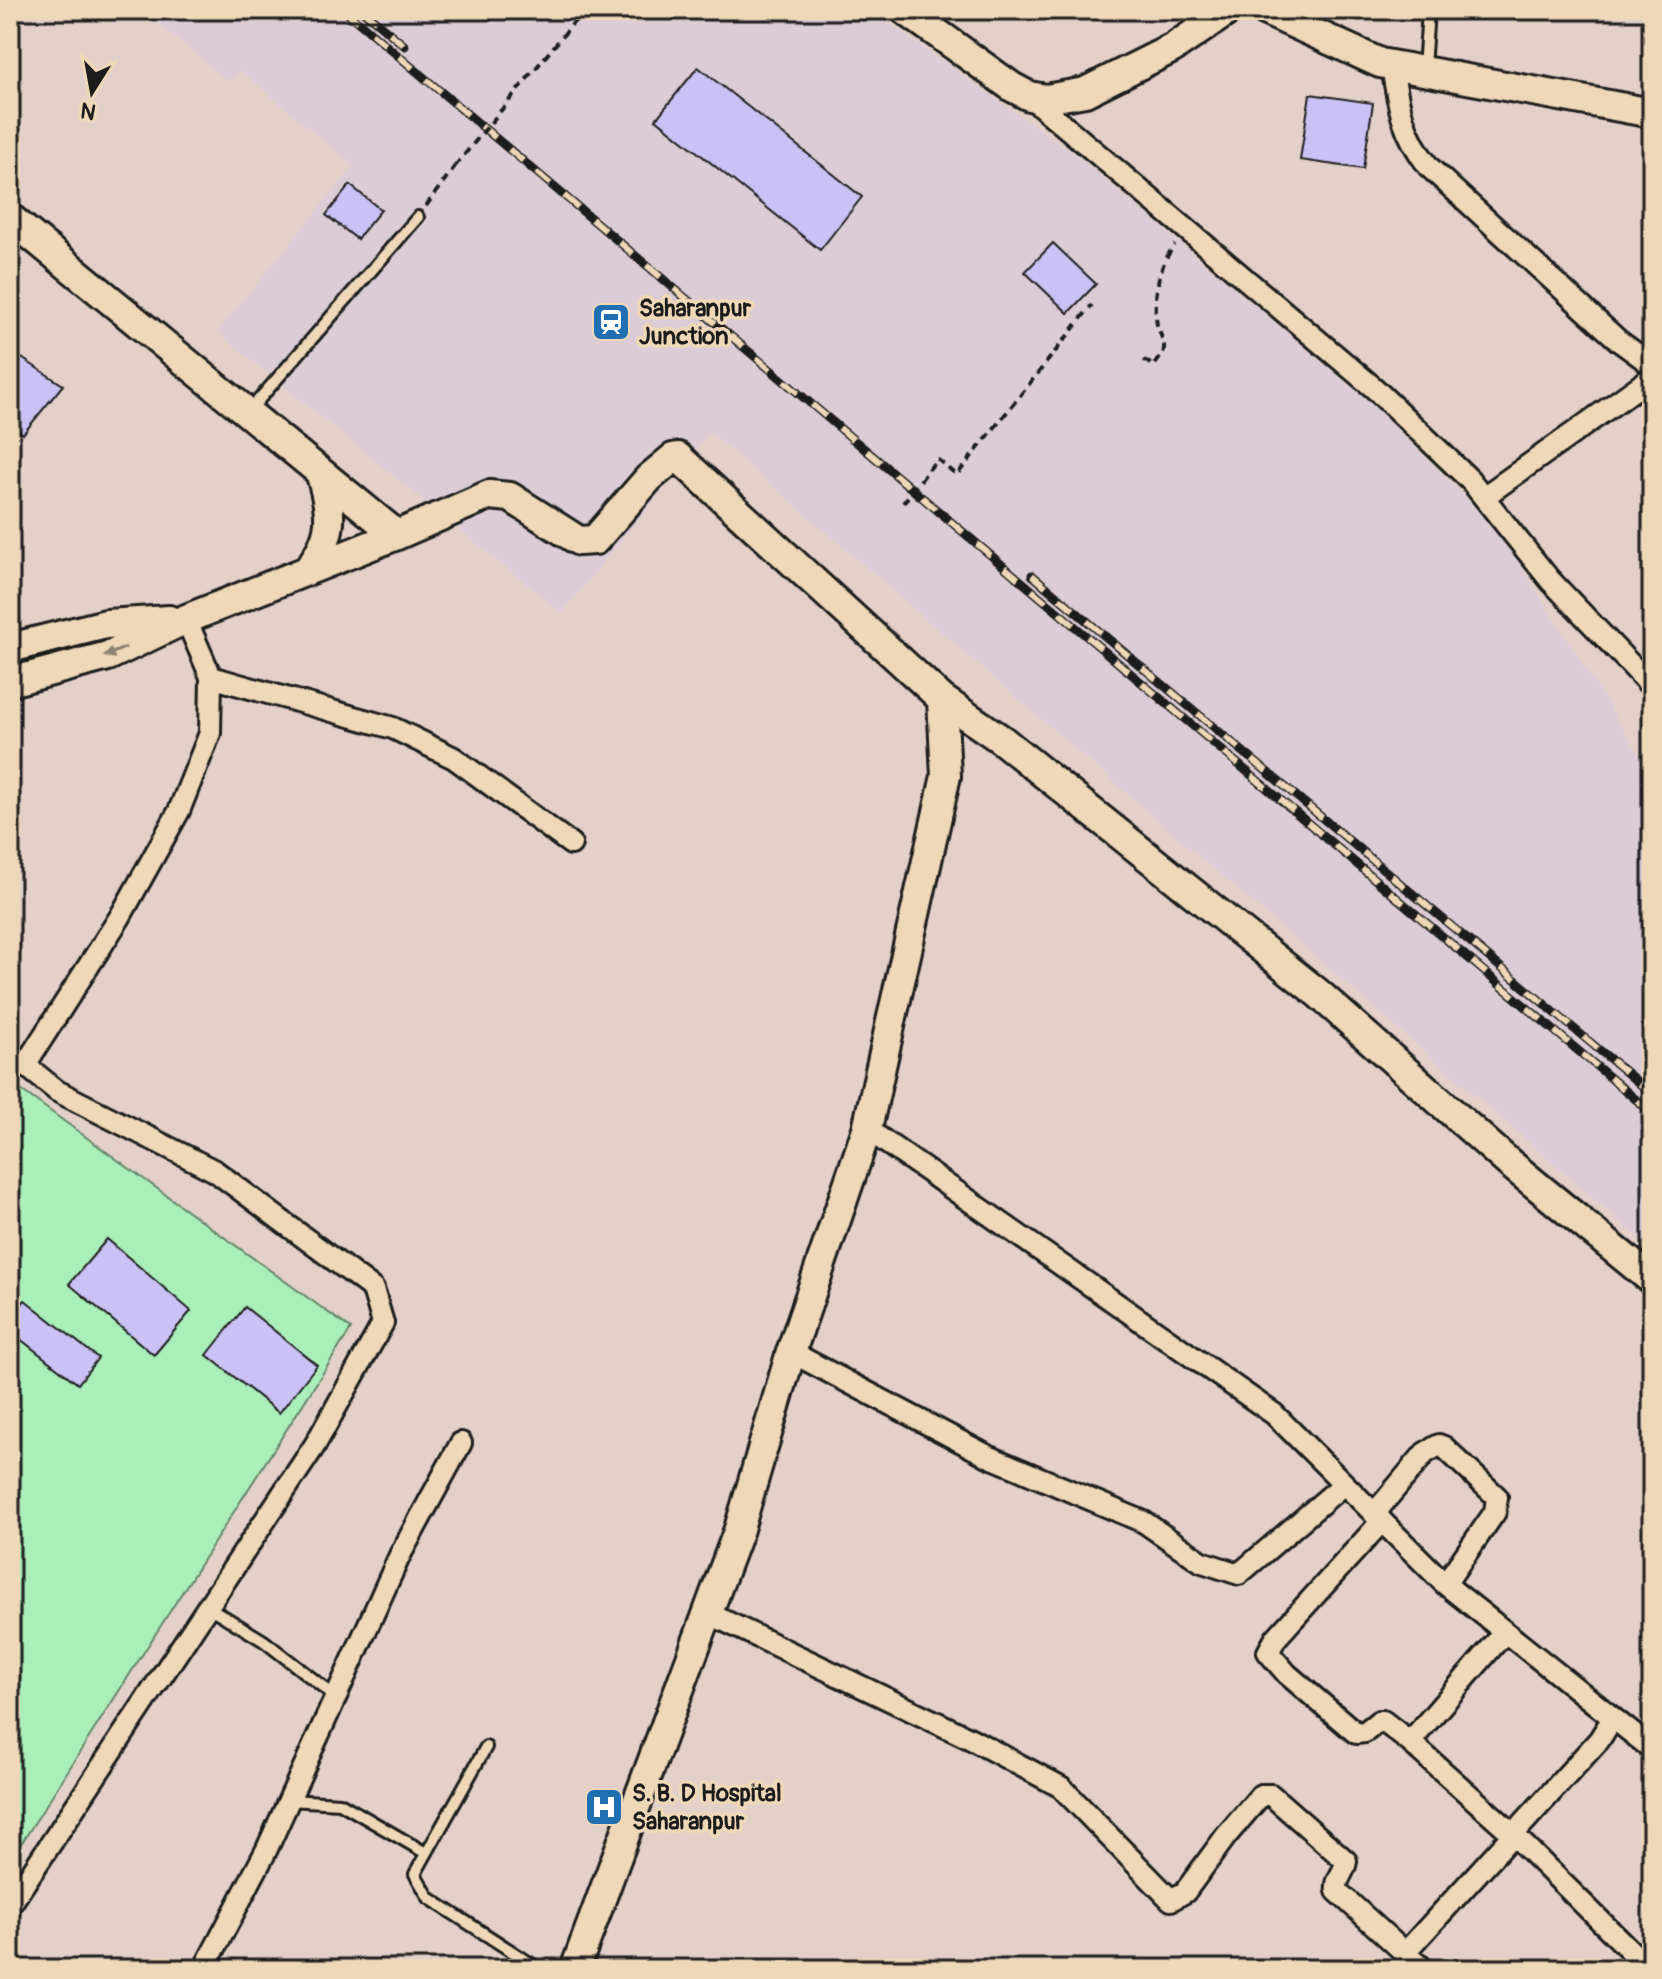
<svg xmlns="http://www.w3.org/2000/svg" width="1662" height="1979" viewBox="0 0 1662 1979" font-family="Pangolin,sans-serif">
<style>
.built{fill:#dcccd6}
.green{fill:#aaefba;stroke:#63866b;stroke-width:2}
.building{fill:#cac2f4;stroke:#1c1c1c;stroke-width:2}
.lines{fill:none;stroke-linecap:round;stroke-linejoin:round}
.lane-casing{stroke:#1c1c1c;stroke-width:16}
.street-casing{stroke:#1c1c1c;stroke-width:26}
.secondary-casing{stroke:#1c1c1c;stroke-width:34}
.path{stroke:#1c1c1c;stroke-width:4;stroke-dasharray:8 6;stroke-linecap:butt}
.lane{stroke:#eed8b7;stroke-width:10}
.street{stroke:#eed8b7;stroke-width:20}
.secondary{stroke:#eed8b7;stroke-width:28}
.rail-casing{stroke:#1c1c1c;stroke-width:9}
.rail{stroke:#eed8b7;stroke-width:6;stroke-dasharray:18;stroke-linecap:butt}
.path-bridge{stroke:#1c1c1c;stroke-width:4;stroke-dasharray:8 6;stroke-linecap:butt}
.oneway{fill:#908371}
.labels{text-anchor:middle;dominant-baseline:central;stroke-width:7;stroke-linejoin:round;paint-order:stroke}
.poi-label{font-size:24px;font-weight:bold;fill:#1c1c1c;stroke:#eed8b7;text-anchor:start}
</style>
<rect width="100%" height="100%" fill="#e3d1c9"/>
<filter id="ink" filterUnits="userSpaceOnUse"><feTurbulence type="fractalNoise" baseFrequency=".0125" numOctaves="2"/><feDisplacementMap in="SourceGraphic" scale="16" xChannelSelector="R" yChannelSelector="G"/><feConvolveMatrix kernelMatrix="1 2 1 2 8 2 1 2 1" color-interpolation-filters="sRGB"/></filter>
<g filter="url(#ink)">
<path class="built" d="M142 10H870L1075 154 1372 404 1498 529 1652 775V1249L710 432 562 613 217 332 354 166 241 71 229 82Z"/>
<path class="green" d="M10 1082 351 1329 10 1861Z"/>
<path class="building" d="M698 67 862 197 820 250 656 119Z
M1310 94 1373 103 1363 169 1300 160Z
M350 185 381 210 357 239 326 215Z
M1053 243 1096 284 1068 313 1025 272Z
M17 355 63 385 23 434 10 423V365Z
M107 1239 191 1311 154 1355 69 1284Z
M25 1300 98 1358 78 1384 10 1331V1319Z
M245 1307 317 1365 279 1413 207 1355Z"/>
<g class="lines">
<defs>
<path id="lane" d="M1424 69 1428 10
M249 411 418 217
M207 1606 264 1641 336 1697
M486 1747 415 1874 429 1898 539 1969
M289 1800 340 1803 426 1853"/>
<path id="street" d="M1392 65C1398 106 1403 134 1429 167L1619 341 1652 365
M1029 96 1374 388 1470 480 1550 580 1652 687
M1485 496 1652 377
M211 677 393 728 454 758 571 844
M867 1129 1274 1414 1445 1584 1652 1749
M791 1352 988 1456 1144 1522 1202 1562 1239 1574 1344 1484
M1374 1514 1425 1453 1439 1445 1444 1447 1497 1497 1495 1512 1445 1584
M1382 1521 1276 1638 1268 1652 1287 1674 1356 1733 1365 1732 1379 1721H1383L1410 1742
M708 1613 969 1738 1061 1787 1171 1900 1185 1892 1226 1836 1261 1795H1271L1346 1861C1345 1873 1335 1878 1337 1891L1405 1953
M1505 1632 1410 1742 1513 1834 1649 1969
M10 1905 315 1445 383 1323 373 1289 215 1171 57 1091 25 1065 120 917 179 811 210 733 211 677 186 619
M204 1969 266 1851 400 1555 461 1443
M1424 1969 1405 1953 1599 1740 1613 1718"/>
<path id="secondary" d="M905 10 1012 87 1029 96 1046 99 1085 92 1173 48 1229 10
M1264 10 1380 63 1652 113
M10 218 397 535 186 619 108 656 10 682
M397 535 489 495 510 497 579 541 595 540 649 478 673 458 678 457 942 699 946 776 867 1129 791 1352 739 1529 575 1969
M307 571C335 535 333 514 320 472
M10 648 106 624 169 620
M942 699 1002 740 1319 994 1508 1162 1652 1280"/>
</defs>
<use href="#lane" class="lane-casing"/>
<use href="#street" class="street-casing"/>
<use href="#secondary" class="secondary-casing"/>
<path class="path" d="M426 206 455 166
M1144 360 1154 366C1157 361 1163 356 1164 349 1165 341 1159 333 1157 325 1153 299 1158 264 1175 245"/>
<use href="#lane" class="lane"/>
<use href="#street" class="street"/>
<use href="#secondary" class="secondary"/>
<defs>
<path id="rail" d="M344 10 1652 1113
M362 10 405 46
M1032 575 1652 1094"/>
</defs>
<use href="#rail" class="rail-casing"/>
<use href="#rail" class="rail"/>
<path class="path-bridge" d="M455 166 584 10
M903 503 937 459 957 475 1092 305"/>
</g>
<defs><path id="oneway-solid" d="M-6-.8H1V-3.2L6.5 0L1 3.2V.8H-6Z" transform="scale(2)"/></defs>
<use class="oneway" href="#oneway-solid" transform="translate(115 652) rotate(157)"/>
</g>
<defs>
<symbol id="station-square" viewBox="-11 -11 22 22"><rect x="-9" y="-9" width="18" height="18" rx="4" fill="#1f6fb2" stroke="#eed8b7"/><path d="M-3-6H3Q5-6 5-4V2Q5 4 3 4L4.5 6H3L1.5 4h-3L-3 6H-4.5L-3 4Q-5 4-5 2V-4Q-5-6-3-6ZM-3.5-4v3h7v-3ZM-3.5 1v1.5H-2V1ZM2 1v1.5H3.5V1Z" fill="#fff"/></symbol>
<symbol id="hospital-square" viewBox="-11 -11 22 22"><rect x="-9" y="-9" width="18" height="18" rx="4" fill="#1f6fb2" stroke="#eed8b7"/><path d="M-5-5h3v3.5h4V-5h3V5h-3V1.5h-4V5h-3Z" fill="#fff"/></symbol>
</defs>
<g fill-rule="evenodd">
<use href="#station-square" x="589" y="300" width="44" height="44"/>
<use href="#hospital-square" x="582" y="1785" width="44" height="44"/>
</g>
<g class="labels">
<g class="poi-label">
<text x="639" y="308">Saharanpur<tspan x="639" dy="28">Junction</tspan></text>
<text x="632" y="1793">S. B. D Hospital<tspan x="632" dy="28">Saharanpur</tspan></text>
</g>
</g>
<rect width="1662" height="1979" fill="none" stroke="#eed8b7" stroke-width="40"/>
<rect x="20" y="20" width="1622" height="1939" fill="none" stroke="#1c1c1c" stroke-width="3" filter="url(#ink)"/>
<g transform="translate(92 92) rotate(191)" stroke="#eed8b7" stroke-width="6" paint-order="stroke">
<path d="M0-6L14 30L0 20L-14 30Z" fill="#1c1c1c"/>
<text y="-12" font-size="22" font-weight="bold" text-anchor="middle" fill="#1c1c1c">N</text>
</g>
</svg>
